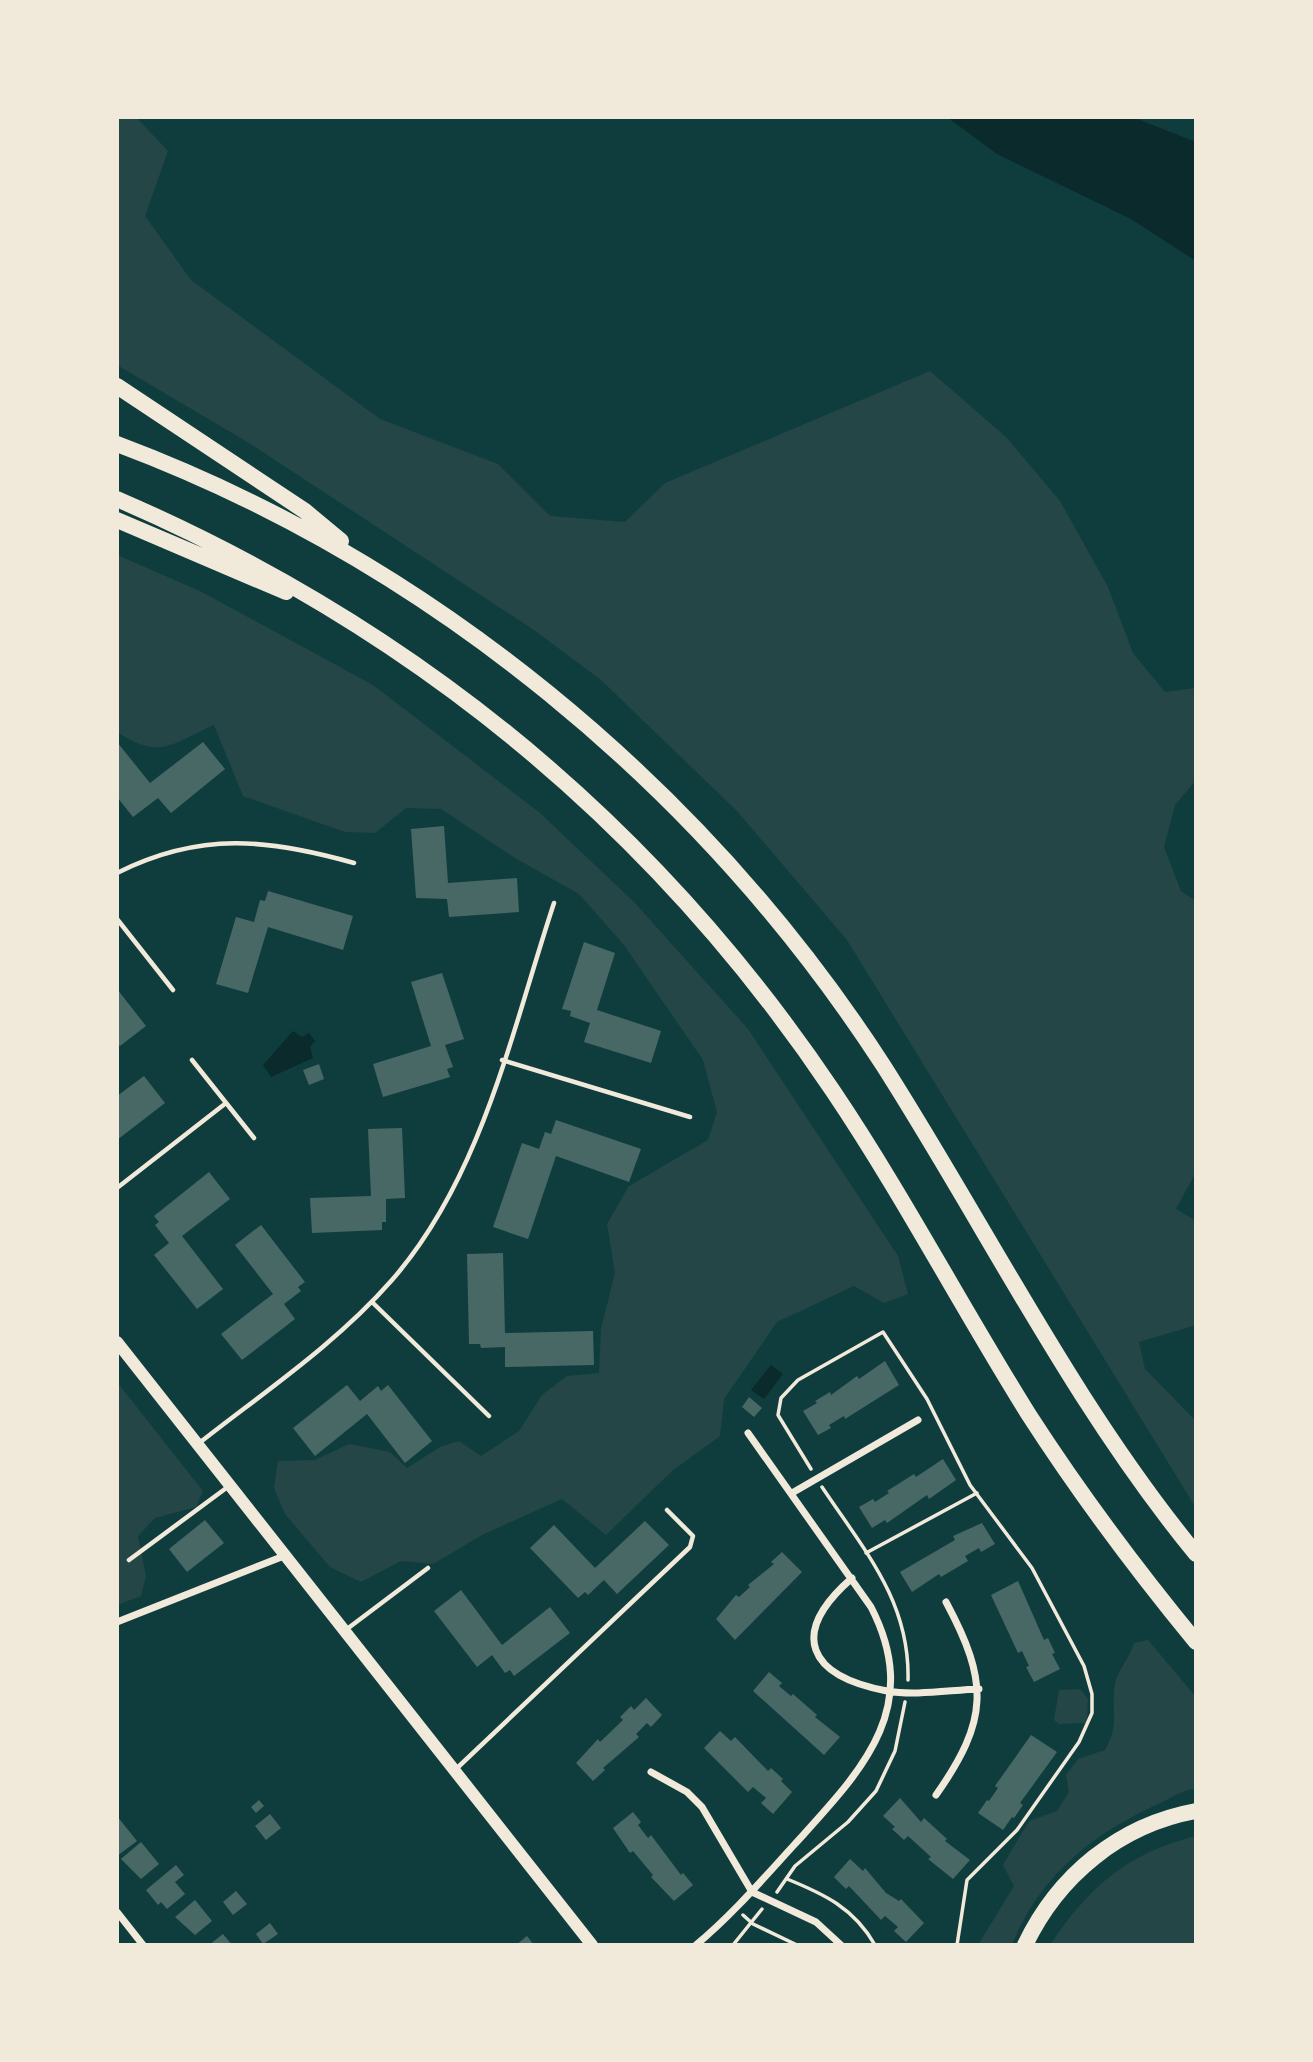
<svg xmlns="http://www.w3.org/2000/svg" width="1313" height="2062" viewBox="0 0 1313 2062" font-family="'Nunito Sans',sans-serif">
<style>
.green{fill:#244646}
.water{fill:#0a2a2b}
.building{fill:#486865}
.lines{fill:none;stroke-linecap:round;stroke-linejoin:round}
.path{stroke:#f1e9da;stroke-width:3.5}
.service{stroke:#f1e9da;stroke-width:4.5}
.minor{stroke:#f1e9da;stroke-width:7}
.primary{stroke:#f1e9da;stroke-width:12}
.motorway{stroke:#f1e9da;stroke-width:16}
</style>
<rect width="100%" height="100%" fill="#0f3d3e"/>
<path class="green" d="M117 117H136L168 151 145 216 191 280 380 419 498 464 550 516 625 522 665 483 930 371 1006 437 1060 501 1108 587 1133 653 1165 692 1196 688V780L1175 805 1164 847 1181 891 1196 901V1172L1176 1209 1196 1221V1325L1139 1342 1145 1369 1196 1421V1508L847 940 737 811 601 680 534 630 249 443 117 365Z
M117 555 200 591 373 685 540 813 634 902 748 1029 898 1256 908 1294 884 1303 854 1286 777 1322 724 1399 720 1436 672 1471 606 1535 562 1499 484 1534 433 1564 401 1561 361 1582 330 1567 285 1514 274 1488 278 1461 315 1460 349 1444 390 1452 407 1468 440 1447 459 1441 481 1456 519 1431 542 1395 567 1376 599 1373 601 1329 615 1273 607 1224 629 1186 708 1140 717 1112 703 1060 624 945 579 894 515 858 441 809 406 808 375 833 345 832 243 796 214 725C172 743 161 761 117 732Z
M117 1382 203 1491 196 1507 155 1518 138 1536 146 1576 141 1596 117 1605Z
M1148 1640 1196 1697V1789C1183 1789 1168 1800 1156 1805 1092 1834 1038 1878 1012 1945H978L1014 1886 1003 1865 1029 1821 1057 1811 1069 1792 1066 1775 1078 1759 1105 1750C1121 1720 1110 1714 1115 1684 1117 1672 1130 1657 1134 1643Z
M1080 1689 1088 1699 1087 1723 1059 1724 1054 1720 1059 1690Z
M1196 1836V1945H1050C1089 1887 1127 1853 1196 1836Z"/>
<path class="water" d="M947 117H1132L1196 142V261L1131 219 997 154Z
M293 1031 302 1037 309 1033 315 1041 310 1047 313 1058 271 1077 263 1065Z
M771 1365 783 1374 764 1399 751 1390Z"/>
<path class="building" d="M117 742 150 783 203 742 225 769 171 813 158 798 133 817 117 797Z
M444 826 448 883 517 878 519 912 449 917 447 899 416 898 411 829Z
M268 891 353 916 343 950 268 927 248 993 216 984 236 917 254 922 260 900 265 901Z
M584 942 615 953 597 1010 661 1031 651 1063 584 1042 590 1023 570 1016 571 1011 562 1009Z
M442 973 464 1039 445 1045 453 1067 447 1069 450 1077 383 1097 373 1064 431 1046 411 982Z
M117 989 146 1026 120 1046 117 1043Z
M319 1064 324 1079 309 1085 303 1070Z
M144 1076 165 1103 117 1140V1096Z
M556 1120 641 1149 629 1182 556 1156 528 1239 493 1227 522 1143 539 1149 545 1132 551 1134Z
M402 1128 405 1198 386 1199V1222H382V1230L312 1233 310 1198 371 1196 368 1129Z
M209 1172 230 1199 182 1236 223 1289 197 1309 154 1255 169 1243 155 1225 159 1222 154 1216Z
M261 1225 305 1282 298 1287 301 1291 284 1304 295 1319 242 1360 221 1334 273 1294 235 1245Z
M503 1253 505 1333 593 1331 594 1365 505 1367V1347L481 1348 480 1344H469L467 1254Z
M885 1361 899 1385 845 1419 844 1416 829 1425 831 1428 818 1435 803 1411 817 1403 815 1401 830 1392 831 1395 857 1376 859 1379Z
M347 1385 360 1401 378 1386 381 1391 388 1385 432 1441 405 1463 367 1414 315 1456 293 1428Z
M749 1397 762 1408 754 1417 742 1407Z
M943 1459 956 1480 929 1499 927 1495 887 1523 885 1520 872 1528 859 1507 873 1499 875 1502 889 1493 887 1491 914 1474 916 1477Z
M205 1520 224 1543 187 1572 169 1549Z
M645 1521 669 1545 617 1594 604 1580 588 1595 585 1592 578 1598 530 1548 554 1525 595 1568Z
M982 1523 995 1544 981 1552 979 1548 965 1556 968 1561 941 1577 939 1574 912 1592 900 1572 955 1540 953 1536Z
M782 1552 802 1572 735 1640 716 1619 736 1595 739 1597 750 1587 748 1585 774 1564 771 1562Z
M1018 1581 1044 1640 1048 1638 1055 1653 1052 1654 1060 1669 1034 1682 1026 1667 1029 1666 1022 1651 1018 1653 991 1595Z
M461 1590 502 1645 550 1607 570 1633 514 1676 510 1670 505 1673 492 1655 477 1667 434 1611Z
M769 1672 782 1683 779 1686 791 1696 793 1694 817 1715 815 1717 840 1737 824 1755 753 1691Z
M646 1698 662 1715 651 1727 647 1723 636 1734 639 1737 603 1768 605 1770 593 1781 576 1763 598 1739 600 1742 623 1720 620 1717 631 1706 634 1710Z
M720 1731 731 1741 735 1737 768 1771 771 1768 783 1779 781 1781 792 1792 773 1814 761 1803 766 1798 753 1787 748 1792 704 1748Z
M1031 1735 1057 1752 1020 1803 1023 1805 1014 1818 1012 1817 1003 1830 978 1813 987 1800 989 1801 998 1788 995 1786Z
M900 1798 921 1822 924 1818 947 1839 945 1841 970 1860 953 1879 928 1859 931 1857 908 1836 904 1840 892 1829 895 1827 883 1816Z
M259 1800 264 1806 256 1813 251 1807Z
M633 1812 641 1822 638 1825 648 1838 651 1835 681 1875 683 1873 693 1885 674 1901 651 1877 653 1875 633 1851 630 1853 613 1828Z
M270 1814 281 1828 266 1840 255 1826Z
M117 1816 137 1841 117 1856Z
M141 1842 159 1864 141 1879 121 1859Z
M850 1859 863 1871 865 1868 886 1893 899 1901 901 1899 924 1923 906 1942 894 1931 898 1927 885 1916 881 1920 849 1886 846 1889 834 1877Z
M176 1865 184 1875 175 1882 185 1894 167 1909 161 1902 158 1905 146 1890Z
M236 1891 247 1904 233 1915 223 1902Z
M195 1900 212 1921 195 1935 175 1917Z
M270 1923 278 1934 263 1944 256 1934Z
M223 1934 232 1945H209Z
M527 1936 534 1945H516Z"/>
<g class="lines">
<path class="path" d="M811 1469 778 1415 781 1398 798 1380 883 1332 927 1399 970 1485 1032 1568 1084 1666 1092 1694V1713L1079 1742 1017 1830 967 1880 957 1945
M822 1487C864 1550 910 1601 908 1680
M866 1553 977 1493
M787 1879C824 1894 854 1908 875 1945
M777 1892 795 1866 848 1822 876 1791 895 1751 905 1702
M743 1915 753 1924 797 1945
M733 1945 762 1909"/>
<path class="service" d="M117 873C200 831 269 839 354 863
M117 919 173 990
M192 1060 254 1138
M502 1060 690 1117
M117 1188 226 1103
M372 1302 489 1416
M198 1444C264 1392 336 1344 392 1280 482 1177 512 1030 554 903
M129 1560 229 1486
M347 1629 428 1568
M455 1770 690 1547 693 1536 667 1510"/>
<path class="minor" d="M792 1493 918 1420
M852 1578C788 1634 808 1676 887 1691 915 1696 950 1690 979 1689
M117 1622 284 1556
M651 1772 687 1792 702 1807 752 1892 816 1922 841 1945
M936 1795C989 1720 989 1682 946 1602
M117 1912 143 1945
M696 1945C732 1915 762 1880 794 1845 860 1772 924 1710 871 1607L748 1433"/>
<path class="primary" d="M117 1342 592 1945"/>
<path class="motorway" d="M117 386 305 511 341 541
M117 444C429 561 702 786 883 1065 987 1228 1073 1404 1196 1554
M117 499C413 627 653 823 833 1091 903 1195 962 1308 1029 1415 1080 1494 1136 1569 1196 1642
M117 520 286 592
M1025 1945C1058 1876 1119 1825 1196 1811"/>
</g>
<rect width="1313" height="2062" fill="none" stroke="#f1e9da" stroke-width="238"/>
</svg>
